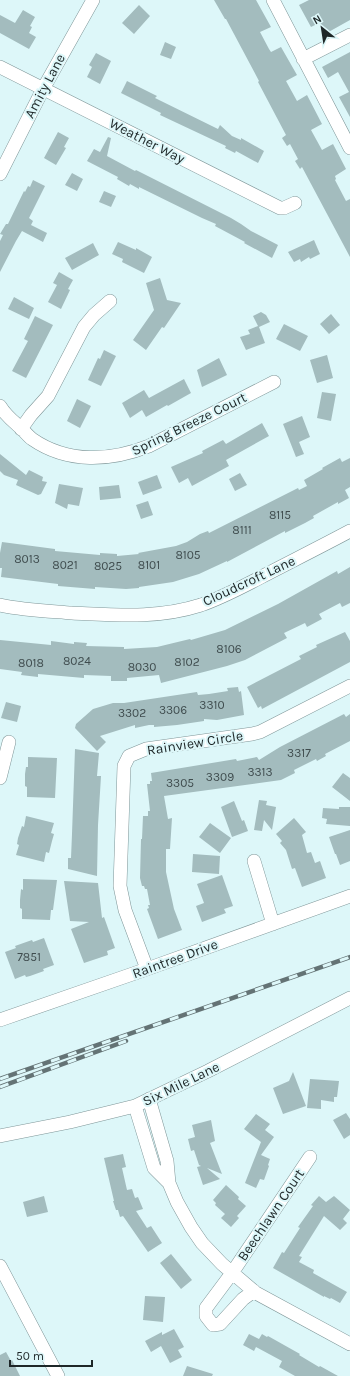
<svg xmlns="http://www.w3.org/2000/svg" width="350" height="1376" viewBox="0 0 350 1376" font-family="Karla,sans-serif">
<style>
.building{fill:#a3bcbe}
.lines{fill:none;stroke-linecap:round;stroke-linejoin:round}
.minor-casing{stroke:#7f9698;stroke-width:14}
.minor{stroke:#fff;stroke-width:13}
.rail-casing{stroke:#647375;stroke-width:4.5}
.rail{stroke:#ddf7f9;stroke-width:3;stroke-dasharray:9;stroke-linecap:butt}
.labels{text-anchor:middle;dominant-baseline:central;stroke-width:4;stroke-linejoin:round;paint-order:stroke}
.number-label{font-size:12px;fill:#3f4c4e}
.street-label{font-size:14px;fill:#1e2728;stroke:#ddf7f9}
</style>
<rect width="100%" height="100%" fill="#ddf7f9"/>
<path class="building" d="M214 0H256L271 27 260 32 269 49 271 52 281 47 297 75 286 81 297 101 307 95 322 124 311 130 322 150 333 144 346 169 335 176 336 179 335 180 346 201 350 199V257L302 167 300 169 295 161 298 159 290 144 287 146 282 138 286 135 258 82 259 81 226 19H225Z
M309 0H350V20L325 34 319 23 311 27 299 5Z
M139 5 150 16 134 34 122 23Z
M23 10 35 17 30 26 32 27 29 33 36 37 29 49 0 33V15L15 23Z
M165 42 176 47 171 59 160 55Z
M350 52V117L339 97 349 92 338 72 328 78 322 67Z
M96 53 111 61 100 84 87 77 92 67 89 65Z
M127 81 157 96 155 98 218 129 220 125 232 136 241 140V138L264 151 258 163 236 151 235 153 225 148 226 146 160 115 161 113 121 93Z
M58 132 69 138 64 147 66 148 56 165 44 158Z
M108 137 111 138 107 156 135 171 136 170 231 218 241 224 251 231 278 245 272 258 244 243 245 242 215 226 216 224 202 218 139 187V189L130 184 129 186 117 179 118 177 87 161 94 149 100 152Z
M72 173 83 179 77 191 65 185Z
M33 180 45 186 29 218 33 221 31 225 47 233 43 242 22 231 16 241 0 272V241L3 235 0 234 6 224H8L24 191 25 192 28 186 30 187Z
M104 191 116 196 111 207 99 202Z
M314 240 320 254 310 259 309 257 301 262 300 259 294 262 288 252Z
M118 242 136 250V248L152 257 144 273 122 262 123 259 112 254Z
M93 243 99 255 72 270 65 258Z
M59 272 73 280 68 289 70 290 61 309 48 302 57 285 53 283Z
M160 278 167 300 181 303 164 328 162 327 146 350 133 340 154 310 146 283Z
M14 297 34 308 29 319 8 309Z
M261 312 266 315 270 322 259 327 265 343 246 350 240 337 250 334 248 330 258 326 253 316Z
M331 314 340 325 329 334 320 324Z
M35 316 53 325 26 378 12 371 28 341 24 339Z
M284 324 308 336 300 351 276 339Z
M104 350 116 356 101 386 88 380 98 358 100 359Z
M327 355 333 378 317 383 310 360Z
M219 358 227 375 202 387 197 370Z
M184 379 191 393 168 406 167 405 146 417 142 410 130 418 122 403 144 390 149 398Z
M322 392 336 394 331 421 317 418Z
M77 399 91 406 80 428 67 421Z
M302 416 310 437 299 442 304 454 296 457 283 424Z
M262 423 269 436 226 460 229 466 192 486 188 478 179 483 171 467 203 453 202 451 223 440 226 444Z
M0 454 26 475 29 470 43 477 42 481 47 482 41 494 38 495 16 485 18 480 4 475 0 471Z
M340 458 342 462 350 458V487L345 490 349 498 338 504V502L313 516 314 518 305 523 285 533V531L227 562V561L199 574 173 582 139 587V588L126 589 95 587V589L58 586V584L1 577 2 568H0V553L2 542 55 549V551L100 555V553L117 554V556L139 554 138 553 176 546 187 542 200 534 208 531 209 533 298 488 299 490 307 486 304 480 323 469 322 468Z
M240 473 247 485 235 491 229 479Z
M157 475 162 488 143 495 138 482Z
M59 484 83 488 79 506 68 504 67 509 55 503Z
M119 485 121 498 100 500 99 487Z
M148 501 153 515 141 519 136 505Z
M350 567V603L342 607 340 603 319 614 322 619 307 627 305 623 284 633 287 638 245 660 227 666 161 683 159 675 127 678V681H111V676L84 675V678L38 674V677L21 675 22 672 0 669V640L51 645V641L74 644V642L87 643 86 646 124 647V649L157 647 190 639 191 640 225 630 278 604 337 571 338 574Z
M345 632 350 641V662L262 709 261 706 258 708 247 687 301 659 299 656 317 647 316 645Z
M238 687 239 692 241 691 244 715 217 720 204 719V721L177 725 154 727V725H149L135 728V725L100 736 106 742 97 751 75 728 76 724 93 709 113 703H124L197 692 198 695 209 694 228 691 227 688Z
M6 702 21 706 17 722 1 718Z
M344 714 346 717 350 714V741L325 754 326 756 317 761 316 759 294 770 295 773 281 780 164 796 168 819 172 818 170 849H166V872L174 909 182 930 158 939 147 909 149 908 148 905H150L147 889H145L144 886H142L140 878 141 839H142L143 816H148V811H150L147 784H150V781H152L151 773 236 759 237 761 257 757 259 760 280 747Z
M75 749 99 753 97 776H101L98 825 97 876 68 869V858H71L72 834Z
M28 757 57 758 55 798 27 797V787L25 786V774L26 767H28Z
M343 773 350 778V801L332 787Z
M259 800 267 801 266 805 276 807 272 830 264 820 262 831 254 830Z
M234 801 242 821 244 820 248 831 232 837 221 807Z
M339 807H350V826L326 824 327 819 322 818 323 808 339 809Z
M26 816 54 823 51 833 54 834 52 841 49 853 46 852 44 862 16 855 19 845 17 844 18 838 22 826 24 827Z
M294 818 306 832 302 835 307 853 311 852 315 863 320 861 326 878 302 887 295 868 292 869 286 850 280 843 282 841 276 834Z
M210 823 231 838 220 853 199 837Z
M350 830V861L340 865 336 854H335L329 837Z
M193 854 220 856 219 874 192 872Z
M222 875 233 906 224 909 226 913 202 922 196 906 204 903 197 884Z
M23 879 57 880 53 910H51L50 920 22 919V909L20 908V900L21 889 23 890Z
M64 881 98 883 102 918 104 917 115 948 107 951 108 955 84 963 71 929 89 922 70 921Z
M44 938 54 965 43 969 44 971 30 976 26 977 25 975 15 979 5 952 16 948 15 946 32 940 33 942Z
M293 1072 306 1106 283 1114 273 1088 289 1081Z
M310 1079 339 1081 337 1097H334V1102L321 1100V1109L307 1108Z
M346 1113 350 1119V1135L344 1139 333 1120Z
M256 1114 270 1124 265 1130 274 1137 261 1155 270 1159 268 1165 269 1166 264 1180 260 1179 256 1188 245 1183 261 1142 244 1129Z
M211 1120 215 1141 210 1143 222 1174 207 1168 220 1179 203 1185 197 1167 201 1166 199 1165 194 1150 191 1151 188 1139 195 1137 192 1125Z
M123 1154 126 1167 122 1168 127 1190 132 1189 135 1198 138 1197 143 1209 136 1211 147 1228 151 1226 162 1243 148 1252 123 1216 120 1217 118 1210H116L113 1201H114L104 1158Z
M226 1185 239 1197 238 1199 246 1206 237 1216 239 1218 231 1227 221 1218 225 1214 215 1205 216 1203 213 1200Z
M44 1196 48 1212 27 1217 23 1202Z
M319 1196 326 1202 334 1196 350 1210 343 1219 347 1223 340 1230 324 1216 299 1256 302 1257 299 1262 314 1270 313 1273 347 1292 340 1303 331 1298 330 1299 324 1296V1297L273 1268 282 1252 284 1253 300 1228 298 1227 313 1206 311 1205Z
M171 1254 192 1280 181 1289 160 1263Z
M145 1296 165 1297 163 1322 143 1320Z
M174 1329 184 1347 178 1350 182 1357 170 1363 161 1346 151 1352 145 1341 162 1332V1335Z
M249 1334 259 1339 262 1334 267 1337 268 1336 300 1354 299 1355 319 1367 320 1366 338 1376H295L279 1367 282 1361 256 1347 254 1351 243 1345Z
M6 1352 11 1361 12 1360 20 1376H0V1355Z
M187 1366 213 1374 212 1376H183Z"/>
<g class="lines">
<defs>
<path id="minor" d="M273 0 350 148
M303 59 350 35
M0 67 280 208H284L295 203
M0 174 43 89 93 0
M0 406C6 416 13 421 21 428 25 432 28 436 32 439 68 464 111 461 149 446L274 382
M21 429 31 415 48 396 84 327 94 315 110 301
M0 605C24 610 48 611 72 613 117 615 157 619 201 605 224 597 246 585 267 574 294 560 322 546 350 531
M0 778 9 742
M254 861 273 924
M147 969 125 910 120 886 124 766 129 756 146 749 252 734 260 732 350 686
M0 1020 147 969 350 896
M149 1099 167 1161 169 1183
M135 1106 154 1168 169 1183 177 1202 191 1227 202 1243 222 1264 256 1293 350 1344
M0 1136 70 1122 135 1106 208 1071 350 998
M0 1266 58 1376
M254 1291 243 1299 220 1324 213 1325 206 1316V1308L232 1273 310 1157"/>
</defs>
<use href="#minor" class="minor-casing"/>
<use href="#minor" class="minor"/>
<defs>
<path id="rail" d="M0 1079 350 957
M0 1087 126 1041"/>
</defs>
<use href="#rail" class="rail-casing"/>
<use href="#rail" class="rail"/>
</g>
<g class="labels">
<g class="number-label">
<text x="280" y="515">8115</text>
<text x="242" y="530">8111</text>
<text x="188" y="555">8105</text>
<text x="27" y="559">8013</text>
<text x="65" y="565">8021</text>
<text x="149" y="565">8101</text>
<text x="108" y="566">8025</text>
<text x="229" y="649">8106</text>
<text x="77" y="661">8024</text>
<text x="187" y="662">8102</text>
<text x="31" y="663">8018</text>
<text x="142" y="667">8030</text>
<text x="212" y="705">3310</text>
<text x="173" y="710">3306</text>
<text x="132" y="713">3302</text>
<text x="299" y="753">3317</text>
<text x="260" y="772">3313</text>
<text x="220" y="777">3309</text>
<text x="180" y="783">3305</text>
<text x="29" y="957">7851</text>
</g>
<g class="street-label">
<text transform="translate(45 86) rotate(-62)">Amity Lane</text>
<text transform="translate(147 141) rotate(27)">Weather Way</text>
<text transform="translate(189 424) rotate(-26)">Spring Breeze Court</text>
<text transform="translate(249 581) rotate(-25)">Cloudcroft Lane</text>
<text transform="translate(195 743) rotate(-9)">Rainview Circle</text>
<text transform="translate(175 959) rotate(-20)">Raintree Drive</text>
<text transform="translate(181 1084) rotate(-26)">Six Mile Lane</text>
<text transform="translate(271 1215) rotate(-56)">Beechlawn Court</text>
</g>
</g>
<g transform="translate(322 28) rotate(330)" stroke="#ddf7f9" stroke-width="3" paint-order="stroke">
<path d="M0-3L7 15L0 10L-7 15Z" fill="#1e2728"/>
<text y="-6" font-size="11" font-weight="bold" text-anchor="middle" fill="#1e2728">N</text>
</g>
<path d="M10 1360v6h82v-6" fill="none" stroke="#1e2728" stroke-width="2"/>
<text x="16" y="1360" font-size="12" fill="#1e2728" stroke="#ddf7f9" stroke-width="3" paint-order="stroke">50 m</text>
</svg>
